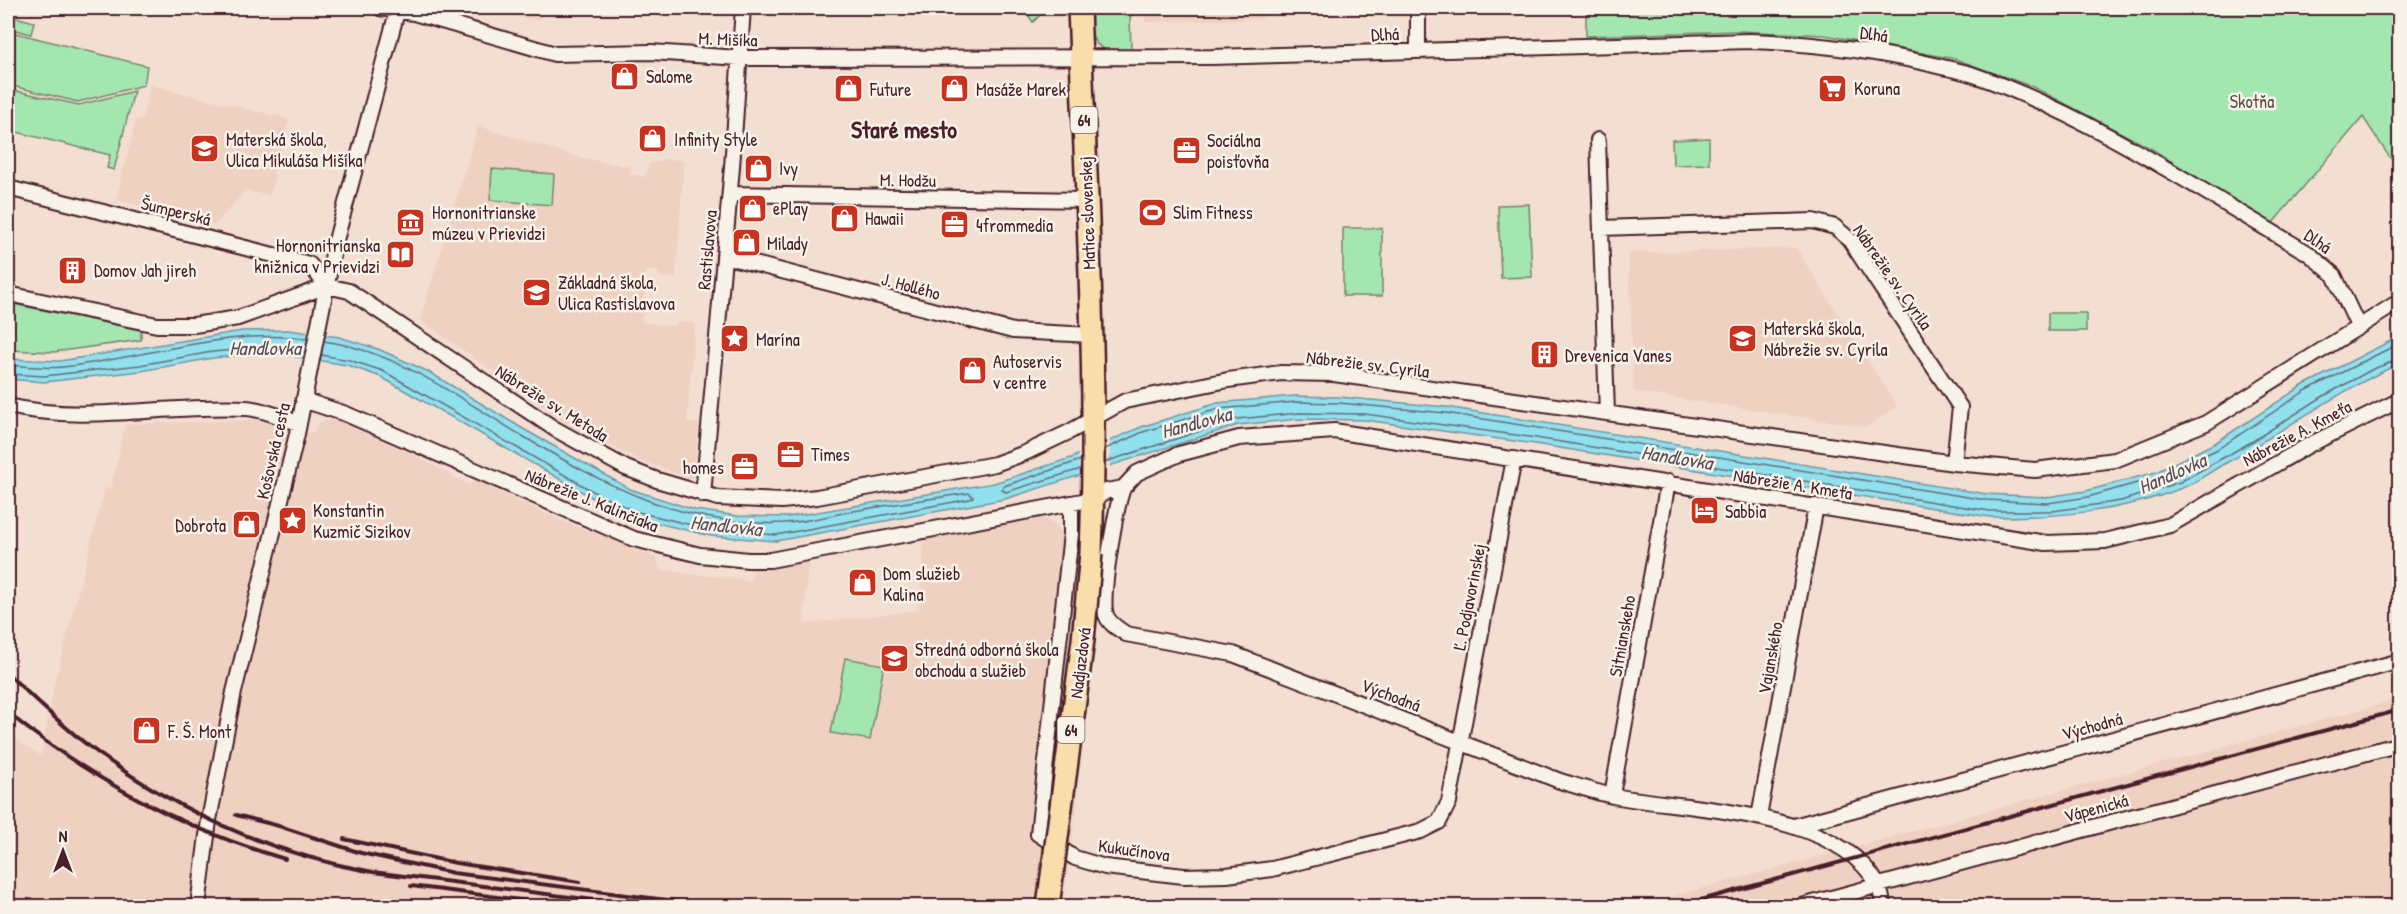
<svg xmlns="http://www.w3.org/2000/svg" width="2407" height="914" viewBox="0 0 2407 914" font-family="'Patrick Hand',sans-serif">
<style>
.built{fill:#efd1c2}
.green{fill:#a4e6af;stroke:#77826d;stroke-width:1.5}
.water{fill:#90e0ee;stroke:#7493a0;stroke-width:1.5}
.pier{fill:#f2dfd2}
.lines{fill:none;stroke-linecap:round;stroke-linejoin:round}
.shore{stroke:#666c79;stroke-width:1.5}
.minor-casing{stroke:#4a1f2b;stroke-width:18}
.primary-casing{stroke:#4a1f2b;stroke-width:26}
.minor{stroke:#f7f3e8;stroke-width:14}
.primary{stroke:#f9deab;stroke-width:21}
.rail{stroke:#4a1f2b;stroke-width:4}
.primary-bridge-casing{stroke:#4a1f2b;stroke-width:26;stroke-linecap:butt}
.primary-bridge{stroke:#f9deab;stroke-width:21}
.labels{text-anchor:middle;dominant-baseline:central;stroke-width:5;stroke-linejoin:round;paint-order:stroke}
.shield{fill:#f7f3e8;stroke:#7e5f64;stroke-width:1.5}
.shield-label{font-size:16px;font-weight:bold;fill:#4a1f2b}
.street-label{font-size:18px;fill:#4a1f2b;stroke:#f7f3e8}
.poi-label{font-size:18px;fill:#4a1f2b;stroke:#f7f3e8;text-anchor:start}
.park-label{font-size:18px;fill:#60514c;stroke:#f7f3e8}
.water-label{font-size:20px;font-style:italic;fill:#5c4f5c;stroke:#f7f3e8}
.district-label{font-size:24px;font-weight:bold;fill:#4a1f2b;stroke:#f7f3e8}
</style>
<rect width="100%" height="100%" fill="#f2dfd2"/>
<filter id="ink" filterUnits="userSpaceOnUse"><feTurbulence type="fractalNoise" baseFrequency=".0167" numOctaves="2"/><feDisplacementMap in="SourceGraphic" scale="12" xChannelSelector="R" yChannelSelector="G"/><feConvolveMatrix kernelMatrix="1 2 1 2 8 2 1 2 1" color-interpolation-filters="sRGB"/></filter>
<g filter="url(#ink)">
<path class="built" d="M471 8H541L540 21Z
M1144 8H1265L1266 19 1145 22Z
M150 85 289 119 277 168H274L273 174 275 175 270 196 246 190 215 225 116 200 136 119 142 120Z
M478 126 578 157 631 167 630 174 645 177 649 164 666 159 684 160 676 278 659 277 658 271H646L643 305 647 306V313H643L642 322 675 326 677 322 695 323 687 422 699 423 694 476 691 478 639 460 565 422 420 320Z
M1796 248 1897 406 1868 427 1634 392 1628 253Z
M335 419 420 458 469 485 475 480 560 520 645 553 656 558 660 570 751 581 753 569 808 563 804 624 919 610 924 540 1022 519 1043 518 1054 523 1061 532 1062 547 1034 782 1079 790 1063 906H8V734L41 756 54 685 105 488 111 489 125 424 255 420 312 433 320 422Z
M2399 699V906H1637Z"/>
<path class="green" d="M8 8H10L8 15 34 22 31 34 8 28Z
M1023 8H1047L1033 22Z
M1093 8H1137L1130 17 1131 50C1124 50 1113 52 1106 50 1088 43 1089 23 1093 8Z
M1586 8H2399V156L2390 158 2363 117 2271 225 2152 149 2033 87 1955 59 1825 35 1738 31 1586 36Z
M8 31 147 66 144 85 78 102 8 85Z
M8 89 79 105 134 91 114 170 107 168 110 155 8 130Z
M1709 138V164L1673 165 1672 140Z
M492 169 554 174 552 205 490 200Z
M1529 204 1532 277 1501 278 1498 205Z
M1343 228H1382V296H1343Z
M8 303 141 330V340L54 352 8 350Z
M2048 313H2086V331H2048Z
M845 658 884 665 870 740 831 733Z"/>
<path class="water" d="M289 330 339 337 378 349 429 372 525 430 630 489 695 510 738 516 787 517 994 483 1071 458 1141 427 1217 403 1295 396 1339 397 1446 407 1987 494 2047 497 2086 491 2156 472 2215 443 2302 386 2400 336 2399 364C2338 391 2284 431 2226 463 2211 471 2197 482 2182 488 2120 513 2055 517 1990 517L1535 444 1365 420 1300 419 1238 425 1005 499 776 541 711 536 636 518 600 502 381 377 347 365 273 353 213 358 141 371 44 382 8 379V359L60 361 242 331Z"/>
<path class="pier" d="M1110 437V470L1080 479 1078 451Z"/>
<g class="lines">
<path class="shore" d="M321 355 349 360 383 371 603 497 638 512 712 530 776 535 970 499 973 497 969 493C929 499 888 505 848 512 828 516 806 522 786 523 682 528 605 485 519 434 458 397 396 351 324 341
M8 365C25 366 45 369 62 367 141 359 229 327 308 339
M8 374 44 376 140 365 212 352 272 347 305 352
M1105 449 1143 432 1218 409 1296 402 1339 403 1446 413 1986 500 2048 503 2088 497 2158 477 2218 449 2305 391 2400 343
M1105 462 1237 419 1300 413 1365 414 1536 438 1990 511H2053L2121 501 2180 482 2253 441 2322 397 2373 369 2400 359
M1081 469 1006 492 1002 490 1004 486 1081 460"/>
<defs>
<path id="minor" d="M380 8 414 13 555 54 651 52 739 58 1212 57 1749 41C1810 43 1870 50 1930 64 1944 68 1960 70 1974 75 2091 116 2201 191 2308 253L2334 275 2358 326
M1418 8V51
M1598 140 1607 413
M8 188 309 264 327 286
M730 194 1087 200
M1601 228 1813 221 1835 227 1849 239 1960 407 1954 463
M724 256 1013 331 1092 335
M8 294 157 325H194L238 318 327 286 349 291 555 429 626 468 657 480 718 498 782 501 817 497 995 464 1025 453 1069 432 1125 401 1228 380 1281 373 1334 374 1954 463 2035 470 2115 460 2206 423 2400 301
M303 400 346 414 634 539 700 555 748 560H770L1093 499 1107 491 1123 488 1137 473 1179 454 1239 438 1334 431 2046 543 2105 541 2170 525 2309 445 2400 400
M8 406C86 424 166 404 246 408 263 409 282 418 299 423
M1123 488C1116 507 1100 597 1106 615 1109 624 1119 629 1126 634L1233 654 1560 781C1577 786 1595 792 1613 796 1689 810 1836 809 1878 885 1881 891 1882 900 1884 906
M703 495 732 167 743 8
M1071 503V534L1038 834 1075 858 1105 867 1184 876 1227 875 1272 869 1421 831 1439 822 1449 802 1514 459
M1612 795 1668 482
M1759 817 1816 506
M1794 826 2400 661
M198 906 209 820 234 692 297 434 335 244 398 8
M1802 906 2400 744"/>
<path id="primary" d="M1079 8C1086 189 1098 371 1091 553"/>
</defs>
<use href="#minor" class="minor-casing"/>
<use href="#primary" class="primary-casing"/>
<use href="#minor" class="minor"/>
<use href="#primary" class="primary"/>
<path class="rail" d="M8 674C36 700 63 727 94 750 177 811 271 854 373 872L641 906
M8 713C89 778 184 830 285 859
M236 815 279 826 361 853 453 873 714 906
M344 839 456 863 580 882
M411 886 567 906
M1679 906 2400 710"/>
<defs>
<path id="primary-bridge" d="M1048 906 1083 640 1091 553"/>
</defs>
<use href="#primary-bridge" class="primary-bridge-casing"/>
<use href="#primary-bridge" class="primary-bridge"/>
</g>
</g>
<defs>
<symbol id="shop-square" viewBox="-11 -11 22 22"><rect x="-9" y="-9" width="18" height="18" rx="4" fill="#c8321e" stroke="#f7f3e8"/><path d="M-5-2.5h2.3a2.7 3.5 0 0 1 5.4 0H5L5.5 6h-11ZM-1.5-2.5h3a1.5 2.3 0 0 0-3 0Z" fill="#fff"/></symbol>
<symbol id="supermarket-square" viewBox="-11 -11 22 22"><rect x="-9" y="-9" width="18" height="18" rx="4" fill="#c8321e" stroke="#f7f3e8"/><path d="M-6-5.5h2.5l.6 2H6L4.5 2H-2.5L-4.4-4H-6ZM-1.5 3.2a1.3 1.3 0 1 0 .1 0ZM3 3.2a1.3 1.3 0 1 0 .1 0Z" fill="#fff"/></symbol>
<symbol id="school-square" viewBox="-11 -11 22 22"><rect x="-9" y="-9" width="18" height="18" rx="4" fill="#c8321e" stroke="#f7f3e8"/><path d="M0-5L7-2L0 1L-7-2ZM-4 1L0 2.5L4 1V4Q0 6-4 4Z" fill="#fff"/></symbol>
<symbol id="office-square" viewBox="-11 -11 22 22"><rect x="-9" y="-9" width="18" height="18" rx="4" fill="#c8321e" stroke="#f7f3e8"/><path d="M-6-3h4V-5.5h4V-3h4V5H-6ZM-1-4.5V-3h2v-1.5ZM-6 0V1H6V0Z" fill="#fff"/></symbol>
<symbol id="stadium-square" viewBox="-11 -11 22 22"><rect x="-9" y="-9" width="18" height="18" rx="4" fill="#c8321e" stroke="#f7f3e8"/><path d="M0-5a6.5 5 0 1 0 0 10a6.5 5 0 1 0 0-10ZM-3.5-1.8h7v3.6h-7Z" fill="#fff"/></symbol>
<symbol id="museum-square" viewBox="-11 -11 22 22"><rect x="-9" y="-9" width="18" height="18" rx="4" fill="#c8321e" stroke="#f7f3e8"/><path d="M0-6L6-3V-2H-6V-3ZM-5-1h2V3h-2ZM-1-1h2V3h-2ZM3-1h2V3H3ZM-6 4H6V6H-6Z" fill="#fff"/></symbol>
<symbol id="library-square" viewBox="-11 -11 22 22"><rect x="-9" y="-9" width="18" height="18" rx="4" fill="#c8321e" stroke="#f7f3e8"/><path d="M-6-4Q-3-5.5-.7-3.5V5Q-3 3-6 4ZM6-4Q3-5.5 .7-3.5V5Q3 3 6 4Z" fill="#fff"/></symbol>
<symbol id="building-square" viewBox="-11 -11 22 22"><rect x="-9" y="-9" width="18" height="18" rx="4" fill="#c8321e" stroke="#f7f3e8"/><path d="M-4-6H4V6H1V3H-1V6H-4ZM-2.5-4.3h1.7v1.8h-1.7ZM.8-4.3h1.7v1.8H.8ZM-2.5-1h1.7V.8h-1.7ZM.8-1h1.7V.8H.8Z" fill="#fff"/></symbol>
<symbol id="sight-square" viewBox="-11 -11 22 22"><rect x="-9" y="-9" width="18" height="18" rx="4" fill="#c8321e" stroke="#f7f3e8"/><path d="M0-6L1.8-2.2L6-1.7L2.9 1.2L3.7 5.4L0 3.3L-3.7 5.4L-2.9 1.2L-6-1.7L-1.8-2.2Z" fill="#fff"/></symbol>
<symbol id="hotel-square" viewBox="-11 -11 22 22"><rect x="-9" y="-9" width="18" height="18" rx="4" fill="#c8321e" stroke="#f7f3e8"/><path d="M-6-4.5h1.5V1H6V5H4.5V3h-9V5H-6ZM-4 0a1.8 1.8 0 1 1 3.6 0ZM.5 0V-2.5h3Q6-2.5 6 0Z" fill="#fff"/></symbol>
</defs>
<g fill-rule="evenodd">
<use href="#shop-square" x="608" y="60" width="33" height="33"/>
<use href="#supermarket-square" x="1816" y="72" width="33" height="33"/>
<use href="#shop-square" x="832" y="72" width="33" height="33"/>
<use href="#shop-square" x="938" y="72" width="33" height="33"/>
<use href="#shop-square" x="636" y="122" width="33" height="33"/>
<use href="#school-square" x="188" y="132" width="33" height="33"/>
<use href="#office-square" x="1170" y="134" width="33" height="33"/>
<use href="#shop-square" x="742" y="152" width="33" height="33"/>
<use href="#shop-square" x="736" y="192" width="33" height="33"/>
<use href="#stadium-square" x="1136" y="196" width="33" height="33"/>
<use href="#shop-square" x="828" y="202" width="33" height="33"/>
<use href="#museum-square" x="394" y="206" width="33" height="33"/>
<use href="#office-square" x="938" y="208" width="33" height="33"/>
<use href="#shop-square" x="730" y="226" width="33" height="33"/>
<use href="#library-square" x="384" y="238" width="33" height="33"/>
<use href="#building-square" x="56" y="254" width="33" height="33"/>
<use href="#school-square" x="520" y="276" width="33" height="33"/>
<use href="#school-square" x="1726" y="322" width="33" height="33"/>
<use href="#sight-square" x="718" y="322" width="33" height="33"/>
<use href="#building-square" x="1528" y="338" width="33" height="33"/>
<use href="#shop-square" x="956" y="354" width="33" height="33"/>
<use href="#office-square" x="774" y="438" width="33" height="33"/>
<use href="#office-square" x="728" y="450" width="33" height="33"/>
<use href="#hotel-square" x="1688" y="494" width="33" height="33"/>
<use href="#sight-square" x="276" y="504" width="33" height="33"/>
<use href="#shop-square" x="230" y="508" width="33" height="33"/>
<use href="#shop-square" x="846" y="566" width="33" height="33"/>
<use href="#school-square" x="878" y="642" width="33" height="33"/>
<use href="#shop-square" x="130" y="714" width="33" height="33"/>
</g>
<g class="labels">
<g class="shield">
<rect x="1070.5" y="107" width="27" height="26" rx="4.5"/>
<rect x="1057.5" y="717" width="27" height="26" rx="4.5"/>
</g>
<g class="shield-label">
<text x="1084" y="120">64</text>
<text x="1071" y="730">64</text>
</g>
<g class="street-label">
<text transform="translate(1385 34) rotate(-2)">Dlhá</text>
<text transform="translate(1874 34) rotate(9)">Dlhá</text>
<text transform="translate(728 39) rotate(2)">M. Mišíka</text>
<text transform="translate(908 180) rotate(1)">M. Hodžu</text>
<text transform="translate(176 211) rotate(14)">Šumperská</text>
<text transform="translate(1087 213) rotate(-92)">Matice slovenskej</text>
<text transform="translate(2318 241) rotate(35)">Dlhá</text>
<text transform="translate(707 250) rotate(-85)">Rastislavova</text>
<text transform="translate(1893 277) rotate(55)">Nábrežie sv. Cyrila</text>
<text transform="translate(911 286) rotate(15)">J. Hollého</text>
<text transform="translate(1368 364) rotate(7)">Nábrežie sv. Cyrila</text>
<text transform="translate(552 403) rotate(32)">Nábrežie sv. Metoda</text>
<text transform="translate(2297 433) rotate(-28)">Nábrežie A. Kmeťa</text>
<text transform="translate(273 451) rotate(-77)">Košovská cesta</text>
<text transform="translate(1793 484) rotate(9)">Nábrežie A. Kmeťa</text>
<text transform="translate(592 500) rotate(22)">Nábrežie J. Kalinčiaka</text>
<text transform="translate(1469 597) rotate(-79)">Ľ. Podjavorinskej</text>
<text transform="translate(1622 636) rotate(-80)">Sitnianskeho</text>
<text transform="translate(1770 658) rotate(-80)">Vajanského</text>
<text transform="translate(1080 663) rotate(-83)">Nadjazdová</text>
<text transform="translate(1391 695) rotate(21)">Východná</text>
<text transform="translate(2092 726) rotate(-15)">Východná</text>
<text transform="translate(2096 808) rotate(-15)">Vápenická</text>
<text transform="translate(1134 850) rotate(8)">Kukučínova</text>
</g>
<g class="poi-label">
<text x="646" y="76">Salome</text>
<text x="1854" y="88">Koruna</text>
<text x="870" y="89">Future</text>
<text x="976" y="89">Masáže Marek</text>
<text x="226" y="139">Materská škola,<tspan x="226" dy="21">Ulica Mikuláša Mišíka</tspan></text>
<text x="674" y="139">Infinity Style</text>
<text x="1207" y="140">Sociálna<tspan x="1207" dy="21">poisťovňa</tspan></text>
<text x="779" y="168">Ivy</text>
<text x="773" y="208">ePlay</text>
<text x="432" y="212">Hornonitrianske<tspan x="432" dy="21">múzeu v Prievidzi</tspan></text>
<text x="1173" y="212">Slim Fitness</text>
<text x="865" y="218">Hawaii</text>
<text x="976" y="225">4frommedia</text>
<text x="767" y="243">Milady</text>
<text x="380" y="245" text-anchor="end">Hornonitrianska<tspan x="380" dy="21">knižnica v Prievidzi</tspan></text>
<text x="94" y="270">Domov Jah jireh</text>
<text x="558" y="282">Základná škola,<tspan x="558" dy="21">Ulica Rastislavova</tspan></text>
<text x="1764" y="328">Materská škola,<tspan x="1764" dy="21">Nábrežie sv. Cyrila</tspan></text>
<text x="756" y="339">Marína</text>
<text x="1565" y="355">Drevenica Vanes</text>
<text x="993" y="361">Autoservis<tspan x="993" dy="21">v centre</tspan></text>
<text x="811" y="454">Times</text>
<text x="724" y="467" text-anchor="end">homes</text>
<text x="313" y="510">Konstantin<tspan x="313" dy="21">Kuzmič Sizikov</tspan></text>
<text x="1725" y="511">Sabbia</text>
<text x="226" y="525" text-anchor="end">Dobrota</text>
<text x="883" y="573">Dom služieb<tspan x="883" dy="21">Kalina</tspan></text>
<text x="915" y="649">Stredná odborná škola<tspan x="915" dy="21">obchodu a služieb</tspan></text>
<text x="168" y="731">F. Š. Mont</text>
</g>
<g class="park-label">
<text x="2252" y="101">Skotňa</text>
</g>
<g class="water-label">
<text x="265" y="347">Handlovka</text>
<text transform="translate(1196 422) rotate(-15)">Handlovka</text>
<text transform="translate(1677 457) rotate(9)">Handlovka</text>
<text transform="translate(2172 473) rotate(-24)">Handlovka</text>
<text transform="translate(726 525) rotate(6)">Handlovka</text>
</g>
<g class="district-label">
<text x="904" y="129">Staré mesto</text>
</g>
</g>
<rect width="2407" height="914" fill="none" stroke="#f7f3e8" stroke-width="30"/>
<rect x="15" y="15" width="2377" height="884" fill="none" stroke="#4a1f2b" stroke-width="2" filter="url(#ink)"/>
<g transform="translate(63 851)" stroke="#f7f3e8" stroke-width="4.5" paint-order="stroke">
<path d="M0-4.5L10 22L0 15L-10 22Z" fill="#4a1f2b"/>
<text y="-9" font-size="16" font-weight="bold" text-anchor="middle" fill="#4a1f2b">N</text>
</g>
</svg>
